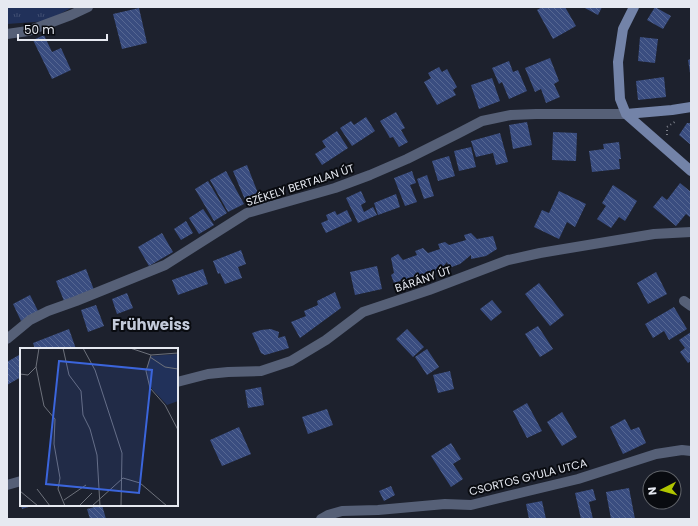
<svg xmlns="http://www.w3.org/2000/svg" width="698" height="526" viewBox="0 0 698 526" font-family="Poppins,sans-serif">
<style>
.park{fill:url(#park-tufts)}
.building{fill:url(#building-back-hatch)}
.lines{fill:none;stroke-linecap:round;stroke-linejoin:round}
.path{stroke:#7b7e88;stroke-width:2;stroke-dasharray:1 3;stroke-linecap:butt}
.street{stroke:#566077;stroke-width:10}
.secondary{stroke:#7383a8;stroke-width:10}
.labels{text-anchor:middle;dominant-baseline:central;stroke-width:4;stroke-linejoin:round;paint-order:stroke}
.street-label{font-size:11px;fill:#e6e9f1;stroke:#090b10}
.district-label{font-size:15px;font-weight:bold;fill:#c3cad9;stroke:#090b10}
.inset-road{fill:none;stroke:#6d717b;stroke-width:1}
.view{fill:#3b65dc;fill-opacity:0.15;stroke:#3b65dc;stroke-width:2}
.inset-edge{fill:none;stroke:#e6e9f1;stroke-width:2}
</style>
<defs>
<pattern id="park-tufts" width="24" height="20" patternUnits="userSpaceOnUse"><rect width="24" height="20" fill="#21315a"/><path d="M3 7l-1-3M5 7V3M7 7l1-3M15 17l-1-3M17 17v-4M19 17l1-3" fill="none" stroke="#414f72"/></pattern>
<pattern id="building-back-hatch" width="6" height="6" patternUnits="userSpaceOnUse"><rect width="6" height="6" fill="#3a4d80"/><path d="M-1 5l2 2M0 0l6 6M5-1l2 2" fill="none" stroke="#566792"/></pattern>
</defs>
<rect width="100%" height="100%" fill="#1d212d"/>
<path class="park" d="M7 7H73L47 21 7 24Z"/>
<path class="building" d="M542 7H565L576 26 553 39 537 10Z
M583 7H602L598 15Z
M655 7 671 16 663 29 647 20Z
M139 8 147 43 122 49 113 14Z
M44 35 52 52 61 48 71 70 52 79 33 40Z
M640 37 658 39 655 63 638 61Z
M550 58 559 81 554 84 560 97 546 103 541 89 535 92 525 68Z
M691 59V73H690L688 60Z
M509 61 513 72 518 70 527 91 509 99 502 82 499 84 492 68Z
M439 67 442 72 447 69 457 87 453 90 456 95 437 105 424 82 431 78 428 73Z
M664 77 666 97 638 100 636 81Z
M492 78 500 101 479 109 471 85Z
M396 112 405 128 401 130 408 142 399 147 393 137 390 138 380 121Z
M366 117 375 131 352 146 340 128 351 121 354 125Z
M527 122 532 145 513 149 509 125Z
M687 123H691V145L679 135Z
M337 131 348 148 322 165 315 154 326 147 322 141Z
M553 132 577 133 576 161 552 160Z
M500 133 508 162 496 165 493 153 476 157 471 141Z
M619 142 621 159H619L620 169 592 172 589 151 604 149 603 144Z
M471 147 476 167 459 171 454 151Z
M449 156 455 176 438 181 432 161Z
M247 165 261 201 248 207 233 171Z
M226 171 244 204 228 212 210 180Z
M412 171 416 183 410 185 417 202 405 206 394 178Z
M427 175 434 196 424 199 417 179Z
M208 181 227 213 214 221 195 189Z
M680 183 691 192V218L686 214 676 226 653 207 662 196 667 200Z
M613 185 637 201 625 221 619 217 611 228 597 219 606 206 602 203Z
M361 191 366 202 361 205 364 212 373 207 377 215 358 223 346 198Z
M559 191 586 204 575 227 567 222 559 239 534 227 542 210 549 213Z
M396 194 400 207 378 215 374 203Z
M203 209 214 225 199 234 189 218Z
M347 210 352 221 326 233 321 223 328 220 326 215 335 211 337 215Z
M186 221 193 233 181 240 174 229Z
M162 233 173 252 149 266 138 247Z
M471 233 477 239 493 236 497 249 486 256 471 259V255L460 264 449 268 447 262 439 271 423 277 422 274 394 283 391 275 394 273 391 258 398 254 403 260 417 255 415 251 423 248 428 253 440 249 438 244 445 242 449 245 466 240 464 235Z
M241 250 246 264 238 267 242 278 225 284 220 273 218 274 213 261Z
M377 266 382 289 355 295 350 272Z
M86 269 94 290 64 301 56 281Z
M203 269 208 284 178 295 172 280Z
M656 272 667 294 648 304 637 283Z
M539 283 564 315 550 326 525 294Z
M335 292 341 308 300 338 291 322 306 316 304 311 318 305 317 301Z
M127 293 133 308 117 314 112 299Z
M30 295 39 313 21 321 13 304Z
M492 300 502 312 491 321 480 309Z
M96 305 104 326 88 332 81 310Z
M674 307 687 329 669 340 664 331 653 338 645 324Z
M538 326 553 349 540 357 525 334Z
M69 329 76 349H35L33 343Z
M271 329 279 332 278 338 285 336 289 348 265 355 261 353 252 333 261 330Z
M407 329 424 347 413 357 396 339Z
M691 332V361L688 363 680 352 685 348 679 340Z
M427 349 439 367 427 375 415 357Z
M19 355 21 359V377L7 385V362Z
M450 371 454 389 438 393 433 375Z
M261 387 264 405 248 408 245 390Z
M527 403 542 431 527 438 513 411Z
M327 409 333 425 308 434 302 417Z
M562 412 577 437 562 446 547 422Z
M625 419 631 430 639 427 646 443 623 454 610 427Z
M239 427 251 454 222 466 210 440Z
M451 443 461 459 453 464 463 479 451 487 431 456Z
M391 486 395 495 384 501 379 491Z
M629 488 635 519H611L606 492Z
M593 489 596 500 589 502 593 519H581L575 493Z
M542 501 546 519H529L526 504Z
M21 505H35L22 509Z
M102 505 106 519H90L87 509Z"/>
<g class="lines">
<path class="path" d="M667 135V127L676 121"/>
<path class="street" d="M7 34 28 31 71 15 88 7
M684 301 691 306
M7 339 30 320 48 311 76 301 165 265 247 213 335 188 370 175 407 159 457 134 482 121 511 115 536 114H626
M177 382 208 374 228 372 261 371 291 361 326 340 363 312 429 290 508 260 540 253 654 234 691 232
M7 485 21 481
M321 519 328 515 342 511 378 510 445 504 471 505 524 492 578 479 656 454 682 450 691 451"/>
<path class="secondary" d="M634 7 623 29 618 62 620 99 626 114 691 171
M626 114 672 110 691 107"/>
</g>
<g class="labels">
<g class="street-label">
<text transform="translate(300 185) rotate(-18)">SZÉKELY BERTALAN ÚT</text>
<text transform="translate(423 279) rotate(-19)">BÁRÁNY ÚT</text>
<text transform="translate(528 477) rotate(-14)">CSORTOS GYULA UTCA</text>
</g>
<g class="district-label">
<text x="151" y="324">Frühweiss</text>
</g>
</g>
<g transform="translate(20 348)">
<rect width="158" height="158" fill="#1d212d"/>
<path d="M158 6V53L147 57 132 41 127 30 128 14 131 8Z" fill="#21315a"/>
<path class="inset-road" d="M19 0 16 19 24 58 35 71 34 96 40 130 38 141 45 158M43 0 49 27 61 43 63 67 70 81 77 107 80 158M63 0 75 22 102 105 101 158M110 0 131 7 158 5M131 7 126 23 130 40 145 57 158 82M130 9 145 19 158 21M0 26 8 27 16 19M17 141 30 158M0 143 18 158M44 152 66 137M59 158 72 145M72 158 103 130 120 135 147 158"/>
<path class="view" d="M39 13 132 22 119 145 26 136Z"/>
<rect width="158" height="158" class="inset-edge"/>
</g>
<rect width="698" height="526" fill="none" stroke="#e6e9f1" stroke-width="16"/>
<g transform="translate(662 490) rotate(264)"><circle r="19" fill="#090b10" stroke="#61646a"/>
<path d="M0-3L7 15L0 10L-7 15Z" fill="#b0c500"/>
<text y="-6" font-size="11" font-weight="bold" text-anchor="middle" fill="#e6e9f1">N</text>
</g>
<path d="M18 34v6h89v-6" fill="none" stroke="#e6e9f1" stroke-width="2"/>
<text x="24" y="34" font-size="12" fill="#e6e9f1" stroke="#090b10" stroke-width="3" paint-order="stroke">50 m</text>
</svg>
